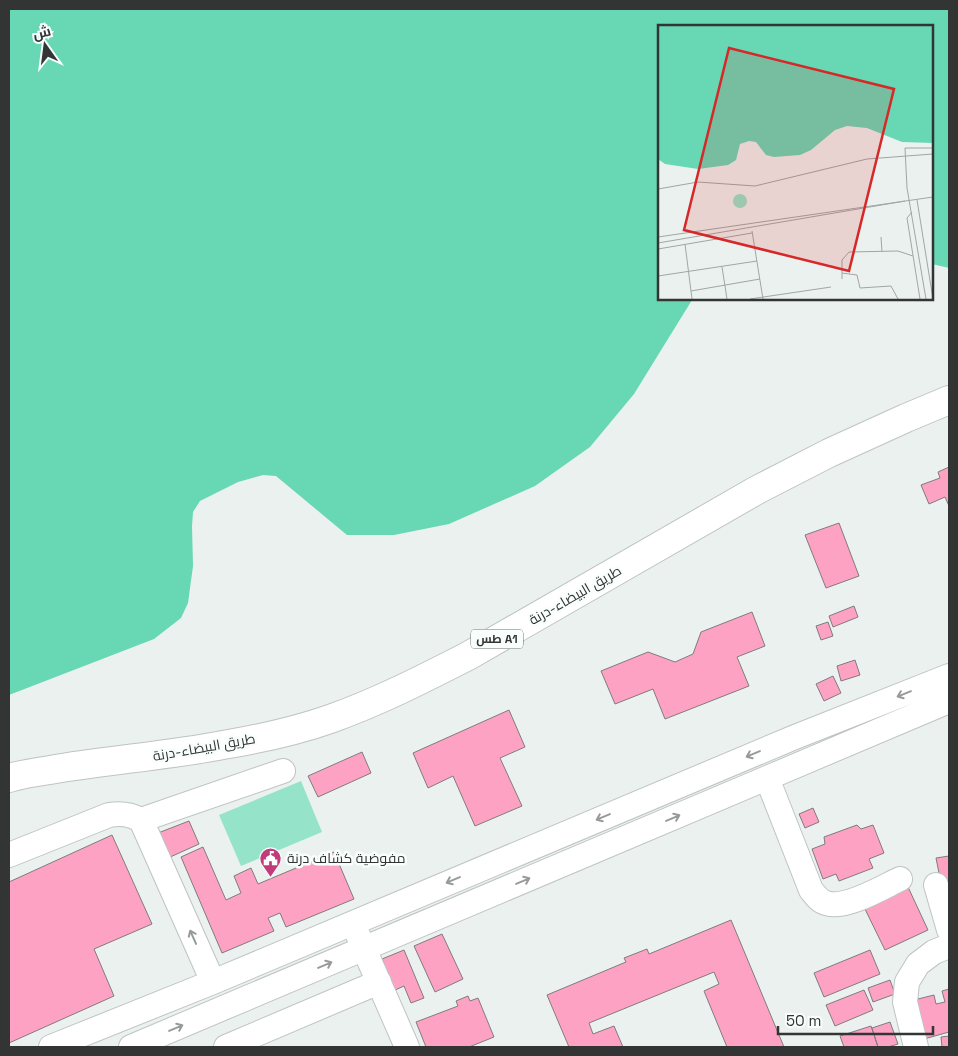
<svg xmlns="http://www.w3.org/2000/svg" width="958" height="1056" viewBox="0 0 958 1056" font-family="'Space Grotesk',Cairo,sans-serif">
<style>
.pitch{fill:#95e3c8}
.water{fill:#67d7b4}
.building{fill:#fea2c4;stroke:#807b7d}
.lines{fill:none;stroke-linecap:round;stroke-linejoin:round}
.minor-casing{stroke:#bec4c2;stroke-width:26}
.highway-casing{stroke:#bec4c2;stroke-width:30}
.minor{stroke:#fff;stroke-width:24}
.highway{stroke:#fff;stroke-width:28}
.oneway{stroke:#989a9a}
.labels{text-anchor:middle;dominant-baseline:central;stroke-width:5;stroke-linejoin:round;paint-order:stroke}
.shield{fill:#f8fefc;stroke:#6d7170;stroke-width:1}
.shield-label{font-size:12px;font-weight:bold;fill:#323534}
.street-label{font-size:14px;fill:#323534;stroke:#f8fefc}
.poi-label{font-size:14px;fill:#323534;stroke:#f8fefc;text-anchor:start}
.inset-road{fill:none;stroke:#a1a6a4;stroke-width:1}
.view{fill:#d62828;fill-opacity:0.15;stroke:#d62828;stroke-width:2.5}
.inset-edge{fill:none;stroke:#323534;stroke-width:2.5}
</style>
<rect width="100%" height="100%" fill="#ebf1ef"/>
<path class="pitch" d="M301 781 322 832 241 866 219 815Z"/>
<path class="water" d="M9 9H949V268L932 264V26H659V299H695L692 300 634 394 590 447 535 486 449 524 394 535H347L276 476 263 475 238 482 200 501 193 512 192 526 193 566 188 603 181 618 154 639 9 695Z"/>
<path class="building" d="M949 467V506L945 497 929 504 921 485 940 478 938 472Z
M839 523 859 576 826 588 805 535Z
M854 606 858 617 833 627 829 616Z
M752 612 765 646 737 657 749 686 665 719 653 689 615 704 601 671 648 652 675 662 693 654 701 632Z
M828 622 833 636 821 640 816 626Z
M855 660 860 675 841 681 837 666Z
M833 676 841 693 824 701 816 684Z
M509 710 525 747 500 758 522 806 475 826 453 776 428 788 413 753Z
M362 752 371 773 318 797 308 776Z
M813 808 819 822 805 828 799 814Z
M189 821 199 844 168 858 158 833Z
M857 825 861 829 873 825 884 853 869 859 873 868 839 881 836 874 823 879 812 849 825 844 824 837Z
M112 835 152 924 94 949 114 996 9 1043V882Z
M203 847 226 900 241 893 234 876 251 868 258 884 334 852 354 899 286 927 280 913 268 918 274 931 222 953 181 857Z
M949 856V887L942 888 936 858Z
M908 887 928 930 885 950 864 907Z
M731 920 784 1047H727L704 991 719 984 714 972 589 1023 593 1034 614 1026 623 1047H569L547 995 626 962 624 958 647 949 649 954Z
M442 934 463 979 435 992 414 946Z
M404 950 424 998 411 1003 404 986 393 991 378 965 384 963 382 959Z
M870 950 880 974 824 997 814 973Z
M890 980 895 994 873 1002 868 988Z
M949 989V1032L917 1041 906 1002 934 995 936 1004 945 1002 942 991Z
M864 990 873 1010 835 1026 826 1005Z
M468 996 470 1001 478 998 494 1037 469 1047H426L416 1022 458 1006 456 1001Z
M890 1022 898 1044 888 1047H878L872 1028Z
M871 1026 878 1047H844L840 1036Z
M949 1036V1047H942L941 1037Z"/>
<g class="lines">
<defs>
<path id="minor" d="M767 778 811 890C815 895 819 901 826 903 845 910 883 887 900 879
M141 820 283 771
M9 855 109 815C121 813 130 814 141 820L213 982
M936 885 949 930
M358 935 407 1047
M51 1047 213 982 795 737 949 676
M131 1047 949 701
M226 1047 379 982
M916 1047 905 1002 907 982 918 964 934 952 949 946"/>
<path id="highway" d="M9 778C22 774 36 772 50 770 107 760 166 756 223 745 259 739 296 731 330 719 378 702 423 679 468 656L757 490 829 453 906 418 949 400"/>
</defs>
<use href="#minor" class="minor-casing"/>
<use href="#highway" class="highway-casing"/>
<use href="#minor" class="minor"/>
<use href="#highway" class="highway"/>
</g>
<defs><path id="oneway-shaft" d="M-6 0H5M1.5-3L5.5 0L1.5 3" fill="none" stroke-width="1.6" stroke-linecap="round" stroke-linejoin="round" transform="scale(1.25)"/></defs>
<g class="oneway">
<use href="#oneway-shaft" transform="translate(904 694) rotate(158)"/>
<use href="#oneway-shaft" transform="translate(753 754) rotate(157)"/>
<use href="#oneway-shaft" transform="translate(603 817) rotate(157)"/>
<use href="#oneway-shaft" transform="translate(673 818) rotate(-23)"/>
<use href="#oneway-shaft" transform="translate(453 880) rotate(157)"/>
<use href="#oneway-shaft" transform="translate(523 881) rotate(-23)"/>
<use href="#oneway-shaft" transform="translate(193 937) rotate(-114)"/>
<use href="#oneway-shaft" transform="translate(325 965) rotate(-23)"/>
<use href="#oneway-shaft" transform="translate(176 1028) rotate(-23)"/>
</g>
<defs>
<symbol id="civic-pin" viewBox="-11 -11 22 30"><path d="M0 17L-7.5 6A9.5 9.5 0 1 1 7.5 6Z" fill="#c33b7a" stroke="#f8fefc"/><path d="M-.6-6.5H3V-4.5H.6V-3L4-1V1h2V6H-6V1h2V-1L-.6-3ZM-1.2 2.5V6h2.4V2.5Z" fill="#fff"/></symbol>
</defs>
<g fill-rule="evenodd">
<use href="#civic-pin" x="258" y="846" width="25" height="34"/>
</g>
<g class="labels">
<rect class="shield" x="471" y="629.5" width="52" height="19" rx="4"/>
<g class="shield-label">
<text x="497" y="639">طس A1</text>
</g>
<g class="street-label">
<text transform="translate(575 595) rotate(-30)">طريق البيضاء-درنة</text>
<text transform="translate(204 747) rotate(-10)">طريق البيضاء-درنة</text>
</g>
<g class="poi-label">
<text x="287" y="858">مفوضية كشاف درنة</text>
</g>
</g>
<g transform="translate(658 25)">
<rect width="275" height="275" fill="#ebf1ef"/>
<path d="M75 176a7 7 0 1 1 14 0a7 7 0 1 1-14 0Z" fill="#95e3c8"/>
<path d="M0 1H275V118L244 117 209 103 189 101 177 105 153 125 142 130 116 132 108 130 98 117 91 116 82 119 78 135 70 140 40 144 7 139 0 134Z" fill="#67d7b4"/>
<path class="inset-road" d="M247 123 249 163 268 274M247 123H275M0 164 40 157 97 161 209 134 275 129M259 175 275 274M254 187 249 193 262 274M94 206 105 274M0 212 275 172M223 212 224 227M0 218 247 176M27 219 34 274M0 224 94 208M64 242 69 274M184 248 199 250 202 263 233 261 240 274M0 251 99 236M184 254V235L191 227 240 226 255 231M33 266 102 254M92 274 173 262"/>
<path class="view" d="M71 23 236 64 191 246 26 205Z"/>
<rect width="275" height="275" class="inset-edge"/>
</g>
<rect width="958" height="1056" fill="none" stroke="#323534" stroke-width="20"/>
<g transform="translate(45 45) rotate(346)" stroke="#f8fefc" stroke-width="4" paint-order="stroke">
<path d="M0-4L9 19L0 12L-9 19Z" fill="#323534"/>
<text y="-8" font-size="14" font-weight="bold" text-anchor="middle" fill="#323534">ش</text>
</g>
<path d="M778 1026v8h155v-8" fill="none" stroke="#323534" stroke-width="2.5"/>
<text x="786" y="1026" font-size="15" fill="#323534" stroke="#f8fefc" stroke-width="4" paint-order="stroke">50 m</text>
</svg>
